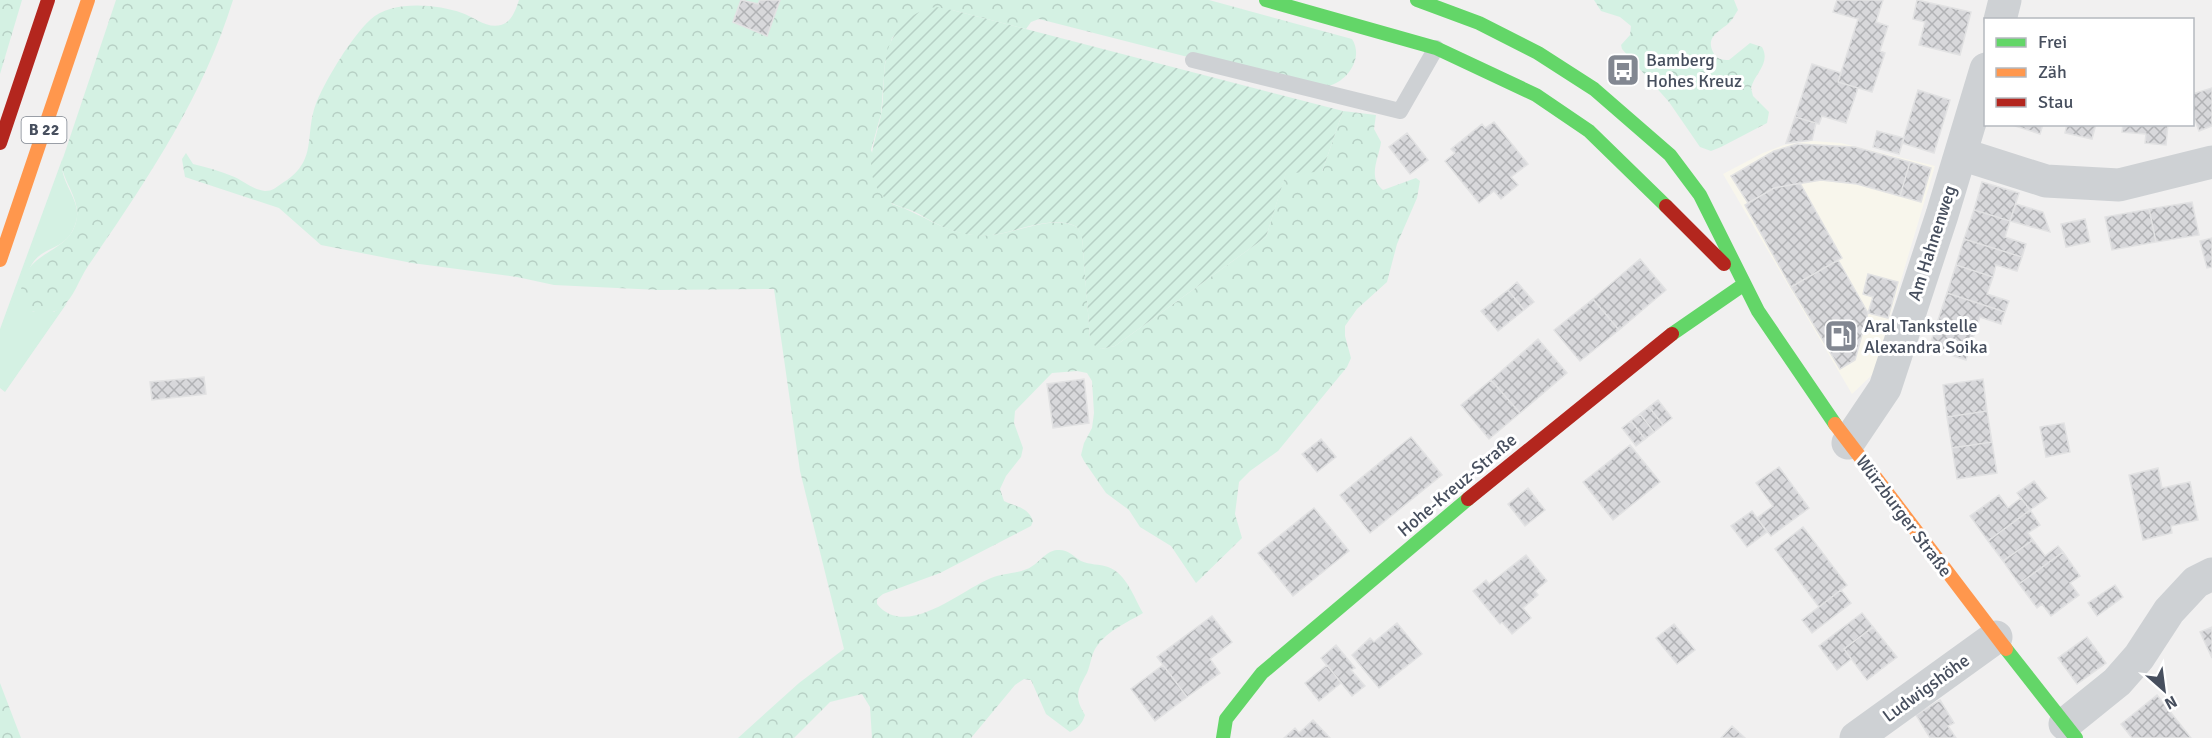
<svg xmlns="http://www.w3.org/2000/svg" width="2212" height="738" viewBox="0 0 2212 738" font-family="Signika,sans-serif">
<style>
.commercial{fill:#f8f6ec}
.green{fill:#d4f1e3}
.forest{fill:url(#forest-crowns)}
.garden{fill:url(#garden-furrows)}
.building{fill:url(#building-cross-hatch);stroke:#e2e2e3;stroke-width:1.5}
.lines{fill:none;stroke-linecap:round;stroke-linejoin:round}
.lane{stroke:#ced1d4;stroke-width:16}
.street{stroke:#ced1d4;stroke-width:33}
.fast{stroke:#63d668;stroke-width:14}
.slow{stroke:#ff974d;stroke-width:14}
.jam{stroke:#b3261e;stroke-width:14}
.labels{text-anchor:middle;dominant-baseline:central;stroke-width:6;stroke-linejoin:round;paint-order:stroke}
.shield{fill:#fff;stroke:#7e848e;stroke-width:1.5}
.shield-label{font-size:16px;font-weight:bold;fill:#474f5e}
.poi-label{font-size:18px;fill:#474f5e;stroke:#fff;text-anchor:start}
.street-label{font-size:18px;fill:#474f5e;stroke:#fff}
</style>
<defs>
<pattern id="forest-crowns" width="20" height="18" patternUnits="userSpaceOnUse" patternTransform="scale(1.5)"><rect width="20" height="18" fill="#d4f1e3"/><path d="M2 6a3 3 0 1 1 6 0M12 15a3 3 0 1 1 6 0" fill="none" stroke="#b7d0c5"/></pattern>
<pattern id="garden-furrows" width="10" height="10" patternUnits="userSpaceOnUse" patternTransform="scale(1.5)"><rect width="10" height="10" fill="#d4f1e3"/><path d="M-1 1l2-2M0 10L10 0M9 11l2-2" fill="none" stroke="#b7d0c5"/></pattern>
<pattern id="building-cross-hatch" width="8" height="8" patternUnits="userSpaceOnUse" patternTransform="scale(1.5)"><rect width="8" height="8" fill="#d8d8db"/><path d="M0 0l8 8M0 8l8-8" fill="none" stroke="#b1b2b5"/></pattern>
</defs>
<rect width="100%" height="100%" fill="#f1f0f0"/>
<path class="commercial" d="M1813 141 1841 143 1935 166 1873 374 1852 394 1723 174 1763 153 1784 145Z"/>
<path class="green" d="M63 157C56 182 85 200 75 225 66 250 47 245 34 261 27 270 23 285 21 296L33 312H54L67 303 5 392 0 388V329Z"/>
<path class="forest" d="M0 0H22L0 74Z
M116 0H233C203 97 146 182 88 266 79 279 74 298 61 308 52 315 40 313 30 311L21 303C17 248 67 258 76 222 82 202 64 183 61 164Z
M519 0H1209L1352 39C1363 56 1350 77 1334 84 1326 88 1317 87 1309 88L1039 19 1031 22 1026 29 952 10 906 22 892 38 885 63 881 114 871 150 892 204C929 216 948 238 991 235 1018 233 1052 214 1077 227L1082 236 1090 338 1101 349 1115 346 1266 237 1286 172H1322L1343 111 1376 115 1374 129 1381 142C1379 158 1367 177 1383 190L1416 178 1420 181 1417 198 1397 244 1387 282 1357 309 1345 326V336L1351 358 1347 367 1278 451 1250 471 1239 482 1235 514 1242 538 1196 583 1171 546 1140 527 1129 510 1106 493 1084 461 1081 455 1084 443 1092 428 1094 413 1092 381 1087 373 1077 371 1052 373 1015 411 1014 423 1023 448 1021 457 1006 476 1000 489 1004 501C1016 507 1028 507 1033 521L1031 526 940 573 883 594 877 599V604C906 640 961 590 991 578 1003 573 1015 574 1027 569 1038 565 1045 551 1057 550 1068 549 1073 556 1081 561 1090 565 1099 564 1108 567 1127 574 1134 598 1143 613 1128 622 1107 631 1097 646 1091 654 1091 664 1087 673 1077 691 1074 697 1085 715 1082 724 1078 728 1070 732L1046 714 1031 680 1024 679 1015 685 971 738H872L870 707 862 694 830 702 794 738H738L799 683 844 649 800 471 774 289 659 290 554 285 517 277 412 263 321 245 279 208 185 177 182 159 186 153 193 164C206 167 220 171 232 176 243 180 253 190 265 191 273 191 275 188 281 184 320 161 303 135 317 101 328 76 351 38 370 20 391 0 436 4 462 13 474 17 487 29 501 25 512 22 516 9 519 0Z
M1594 0H1734L1738 10C1735 14 1733 19 1730 22 1721 31 1705 36 1713 52 1716 59 1722 60 1729 60L1750 43 1762 47C1771 63 1755 73 1751 88L1753 96 1769 112 1767 123 1721 147 1711 151 1700 147 1669 102 1622 49 1621 45 1630 35 1631 26 1620 17 1601 11Z
M0 683 21 738H0Z"/>
<path class="garden" d="M936 7 952 10 1343 111 1322 172 1286 173 1266 237 1115 346 1101 349 1095 346 1090 338 1082 237 1077 227C1052 214 1018 232 992 235 964 238 942 228 919 214 907 207 892 207 883 196 859 169 878 138 882 109 884 92 883 75 886 58 890 33 910 10 936 7Z"/>
<path class="building" d="M741 0 758 4 760 0H780L767 36 733 22Z
M1837 0H1883L1876 22 1888 26 1880 51 1885 53 1872 92 1838 82 1858 19 1833 12Z
M1917 0 1971 12 1960 55 1919 45 1925 22 1913 19Z
M1812 64 1841 73 1838 82 1858 88 1846 123 1822 116 1819 124 1795 117Z
M2212 88V126L2199 131 2192 112V94Z
M1918 90 1950 100 1934 153 1902 143Z
M1795 117 1816 123 1812 140 1786 143Z
M1494 122 1528 164 1511 177 1518 185 1501 199 1494 191 1479 203 1445 161 1455 153 1451 149 1482 124 1485 128Z
M2009 124H2043L2040 134Z
M2067 124H2096L2092 139 2065 133Z
M2123 124H2168L2166 145 2145 143 2146 134 2122 132Z
M1877 131 1904 138 1899 154 1873 147Z
M1407 133 1428 160 1410 174 1389 147Z
M1797 144 1855 147 1910 162 1900 196 1857 184 1821 180 1774 188 1748 203 1731 176 1774 151Z
M1910 162 1931 168 1921 202 1900 196Z
M1982 182 2019 193 2010 221 1974 210Z
M1800 183 1842 258 1791 287 1745 205 1774 188Z
M2192 202 2199 235 2156 242 2149 209Z
M2016 204 2043 212 2050 232 2010 221Z
M2149 209 2156 242 2112 250 2105 217Z
M1974 210 2010 221 2005 237 2026 244 2022 257 1964 239Z
M2085 219 2090 242 2066 247 2061 224Z
M2212 238V267L2207 268 2200 241Z
M1964 239 2022 257 2017 271 1996 265 1993 277 1956 265Z
M1640 259 1666 290 1619 330 1593 299Z
M1838 260 1868 313 1855 360 1840 369 1791 287Z
M1956 265 1993 277 1987 294 2009 301 2005 312 1947 293Z
M1868 274 1898 282 1888 318 1868 313 1873 297 1863 294Z
M1517 282 1534 302 1524 310 1508 290Z
M1508 290 1524 310 1498 331 1481 311Z
M1947 293 2005 312 2001 324 1980 317 1975 332 1938 320Z
M1593 299 1619 330 1580 361 1554 330Z
M1938 320 1975 332 1966 360 1929 348Z
M1538 339 1567 373 1520 413 1491 380Z
M204 377 206 394 152 400 150 382Z
M1084 379 1089 423 1053 428 1047 384Z
M1983 379 1987 411 1947 417 1943 385Z
M1491 380 1520 413 1489 439 1461 405Z
M1658 400 1672 418 1663 425 1649 407Z
M1649 407 1663 425 1654 432 1640 414Z
M1987 411 1992 442 1952 448 1947 417Z
M1640 414 1654 432 1645 439 1631 421Z
M1631 421 1645 439 1636 446 1622 428Z
M2064 423 2070 452 2046 457 2040 427Z
M1411 437 1442 475 1370 533 1340 495Z
M1321 439 1336 457 1317 472 1302 454Z
M1992 442 1997 473 1957 479 1952 448Z
M1630 445 1660 482 1613 520 1583 482Z
M1779 467 1809 508 1771 536 1757 518 1773 506 1756 483Z
M2158 468 2162 488 2190 482 2198 520 2171 526 2172 533 2143 540 2129 475Z
M2034 481 2047 498 2030 510 2017 493Z
M1528 488 1545 510 1525 526 1508 504Z
M1999 495 2008 508 2021 498 2030 510 1988 541 1970 516Z
M1314 508 1349 551 1293 596 1258 553Z
M2030 510 2040 525 2028 533 2033 540 2003 561 1988 541Z
M1752 511 1767 532 1747 547 1731 526Z
M1803 527 1847 585 1819 607 1775 549Z
M2033 540 2045 556 2058 546 2063 552 2019 584 2003 561Z
M2063 552 2080 576 2070 583 2079 595 2051 616 2042 604 2037 608 2019 584Z
M1526 555 1547 581 1535 591 1538 595 1523 608 1531 618 1512 634 1502 622 1500 624 1473 591 1486 580 1489 584Z
M2115 585 2123 597 2097 616 2088 603Z
M1841 590 1851 603 1812 633 1802 620Z
M1862 613 1873 627 1844 649 1851 659 1837 670 1819 646Z
M1212 616 1232 642 1210 659 1220 673 1187 697 1157 657Z
M1397 623 1422 654 1379 688 1352 655 1370 638 1374 642Z
M1674 624 1695 650 1677 664 1656 638Z
M1873 627 1897 657 1867 680 1844 649Z
M2212 627V658L2200 632Z
M2087 637 2106 663 2077 684 2058 658Z
M1336 645 1355 668 1351 670 1365 686 1352 696 1321 658Z
M1163 665 1187 697 1155 721 1131 689Z
M1327 665 1341 683 1319 701 1305 683Z
M2157 695 2191 738H2132L2121 724Z
M1940 700 1954 723 1948 726 1956 738H1930L1916 715Z
M1313 720 1330 738H1284L1295 728 1299 733Z
M1732 726 1745 738H1721Z"/>
<g class="lines">
<path class="lane" d="M1193 60 1400 111 1436 48"/>
<path class="street" d="M2000 20 2005 0
M1961 154 2046 181 2119 185 2212 162
M1848 443 1885 388 1942 215 1986 69
M2065 724 2117 682 2139 657 2169 611 2196 582 2212 574
M1856 738 1996 637"/>
<path class="fast" d="M1266 0 1436 48 1536 95 1589 131 1666 206
M1417 0 1479 23 1538 53 1594 89 1670 155 1700 195 1758 311 1835 424
M1672 334 1743 285
M2006 649 2076 738
M1223 738 1226 719 1262 673 1468 499"/>
<path class="slow" d="M0 260 88 0
M1835 424 2006 649"/>
<path class="jam" d="M0 143 48 0
M1666 206 1724 264
M1468 499 1672 334"/>
</g>
<defs>
<symbol id="bus-square" viewBox="-11 -11 22 22"><rect x="-9" y="-9" width="18" height="18" rx="4" fill="#828791" stroke="#fff"/><path d="M-5-6H5V4H4V6H2V4H-2V6H-4V4H-5ZM-3.5-4V0h7V-4ZM-3.5 1.2v1.5H-2V1.2ZM2 1.2v1.5H3.5V1.2Z" fill="#fff"/></symbol>
<symbol id="fuel-square" viewBox="-11 -11 22 22"><rect x="-9" y="-9" width="18" height="18" rx="4" fill="#828791" stroke="#fff"/><path d="M-5.5-6h7V0h2V4h1.3V-2.5L3-4.5l.8-.8L6-3V5H2.5V1h-1V6h-7ZM-4.2-4.7v3.2H.2V-4.7Z" fill="#fff"/></symbol>
</defs>
<g fill-rule="evenodd">
<use href="#bus-square" x="1604" y="51" width="38" height="38"/>
<use href="#fuel-square" x="1822" y="317" width="38" height="38"/>
</g>
<g class="labels">
<rect class="shield" x="21.5" y="117" width="45" height="26" rx="4.5"/>
<g class="shield-label">
<text x="44" y="130">B 22</text>
</g>
<g class="poi-label">
<text x="1646" y="60">Bamberg<tspan x="1646" dy="21">Hohes Kreuz</tspan></text>
<text x="1864" y="326">Aral Tankstelle<tspan x="1864" dy="21">Alexandra Soika</tspan></text>
</g>
<g class="street-label">
<text transform="translate(1932 243) rotate(-72)">Am Hahnenweg</text>
<text transform="translate(1457 485) rotate(-40)">Hohe-Kreuz-Straße</text>
<text transform="translate(1904 516) rotate(53)">Würzburger Straße</text>
<text transform="translate(1926 688) rotate(-36)">Ludwigshöhe</text>
</g>
</g>
<rect x="1984" y="18" width="210" height="108" fill="#ffffff" stroke="#b5b9bf" stroke-width="1.5"/>
<rect x="1996" y="38" width="30" height="9" fill="#63d668" stroke="#b5b9bf" stroke-width="1.5"/>
<text x="2038" y="48" font-size="18" fill="#474f5e">Frei</text>
<rect x="1996" y="68" width="30" height="9" fill="#ff974d" stroke="#b5b9bf" stroke-width="1.5"/>
<text x="2038" y="78" font-size="18" fill="#474f5e">Zäh</text>
<rect x="1996" y="98" width="30" height="9" fill="#b3261e" stroke="#b5b9bf" stroke-width="1.5"/>
<text x="2038" y="108" font-size="18" fill="#474f5e">Stau</text>
<g transform="translate(2164 690) rotate(152)" stroke="#ffffff" stroke-width="4.5" paint-order="stroke">
<path d="M0-4.5L10 22L0 15L-10 22Z" fill="#474f5e"/>
<text y="-9" font-size="16" font-weight="bold" text-anchor="middle" fill="#474f5e">N</text>
</g>
</svg>
